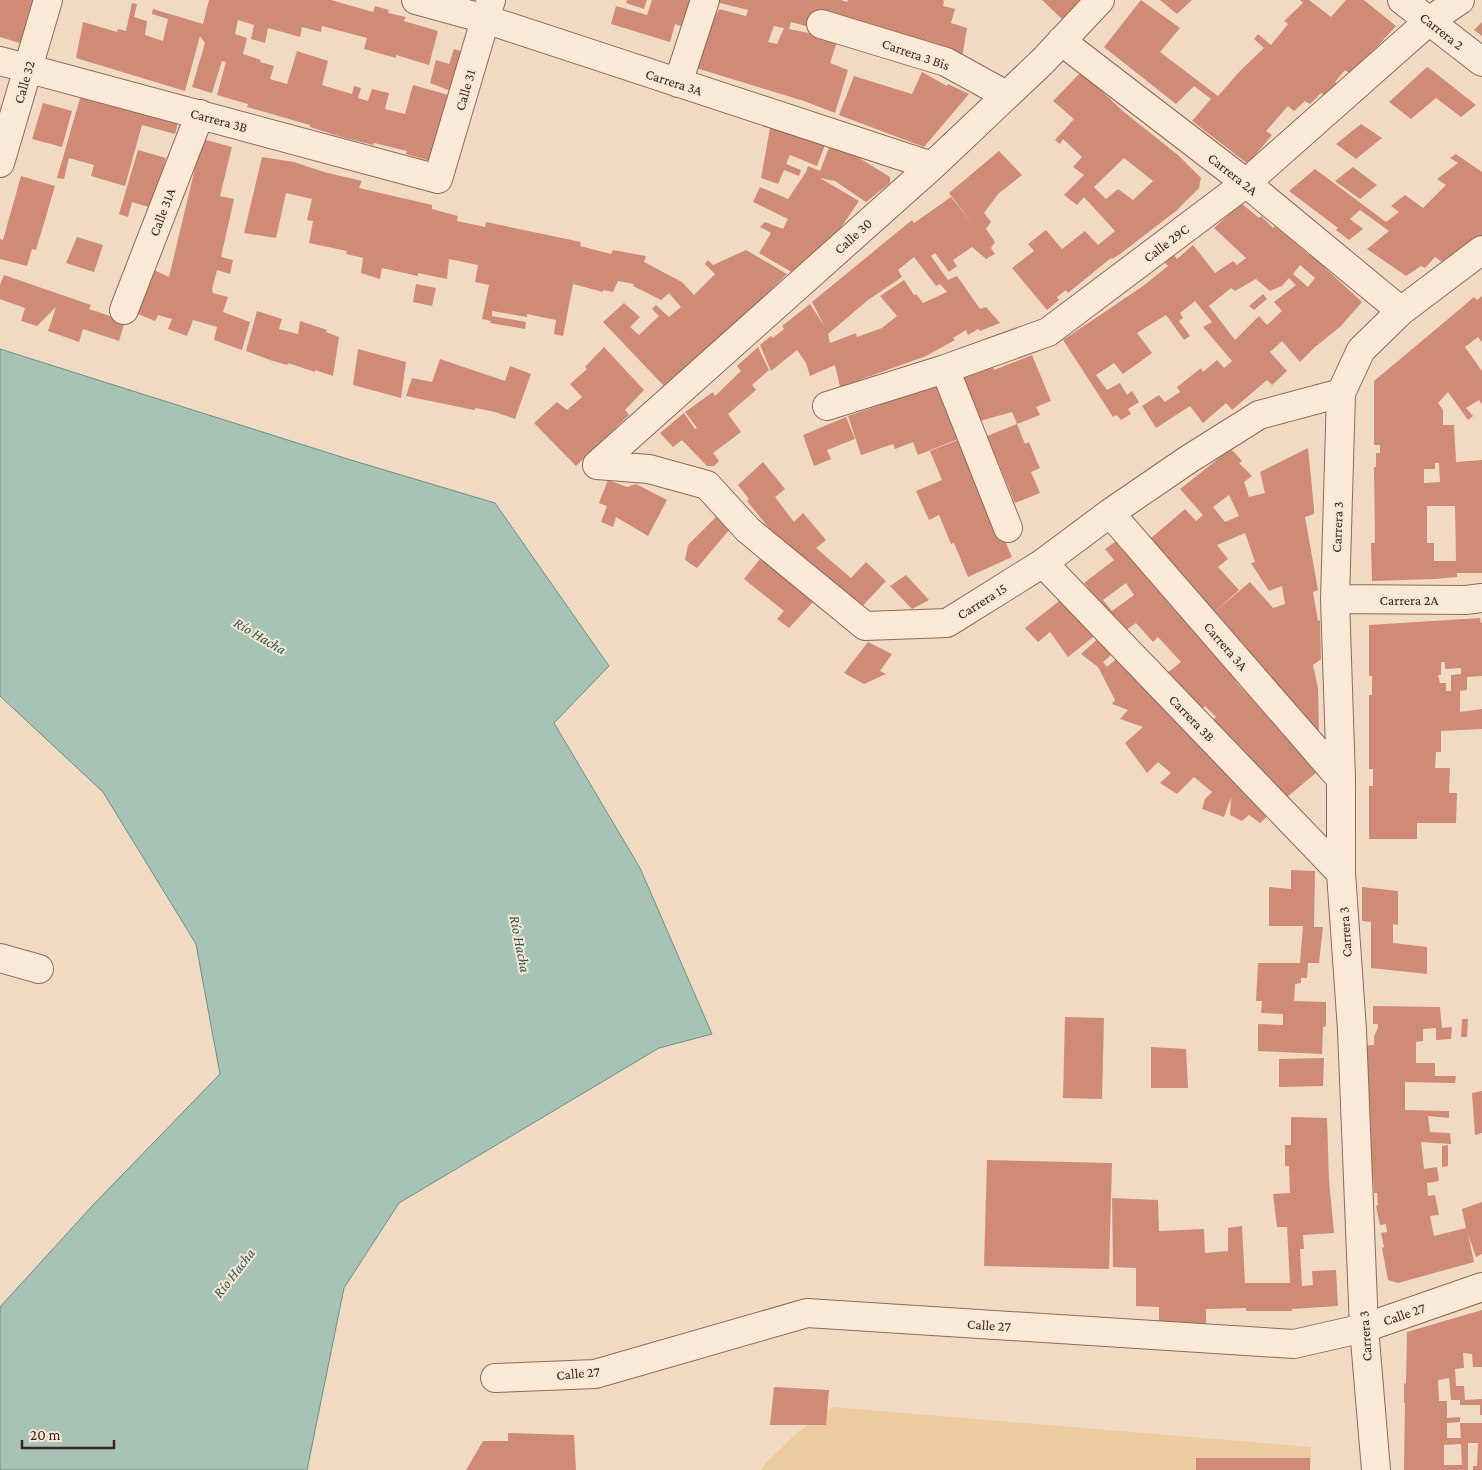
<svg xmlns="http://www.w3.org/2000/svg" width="1482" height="1470" viewBox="0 0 1482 1470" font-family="'Crimson Pro',serif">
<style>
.sand{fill:#eeca9f}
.water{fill:#a6c3b5;stroke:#6c9281}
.building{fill:#d08b77;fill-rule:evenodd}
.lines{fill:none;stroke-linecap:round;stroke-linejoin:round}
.minor-casing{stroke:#8c6a59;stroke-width:30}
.minor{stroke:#fae9d7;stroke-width:28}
.labels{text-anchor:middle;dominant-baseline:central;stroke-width:4;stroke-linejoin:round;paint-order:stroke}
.street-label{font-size:14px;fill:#3b261e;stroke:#f7e6d4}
.water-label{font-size:15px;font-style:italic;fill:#2c5c4f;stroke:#f7e6d4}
</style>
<rect width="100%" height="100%" fill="#f0dac3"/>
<path class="sand" d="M833 1407 1311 1447 1310 1470H761L763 1466 798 1432Z"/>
<path class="water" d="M0 349 351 460 495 503 609 666 554 723 640 868 712 1034 659 1048 399 1203 344 1288 307 1470H0V1307L93 1205 220 1074 196 944 103 792 0 696Z"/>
<path class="building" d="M0 0H35L23 44 0 37Z
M209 0H331L373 12 375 6 389 10 388 13 406 17 404 21 438 31 429 65 396 55V58L364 49 367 38 322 26 321 32 302 27 300 37 268 28 265 43 251 39 254 25 238 20 235 34 247 38 243 54 261 60 260 62 274 66 270 79 287 84 297 51 328 61 322 85 352 94 354 86 361 88 358 98 368 101 372 89 389 93 385 109 405 114 413 85 452 96 434 162 406 154 407 151 374 143 373 145 341 137 310 127V125L247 107 248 104 217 95 226 62 222 61 212 93 192 87 205 43 200 36 185 91 76 58 83 22 117 32 118 29 126 31 132 3 137 4 134 17 147 21 145 35 163 41 168 19 152 14 153 9 203 24Z
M627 0H647L644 9 626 3Z
M652 0H694L686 28 675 24 670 42 611 24 616 6 647 15Z
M717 0H841L847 2 848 0H942L944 1 943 6 955 9 951 23 967 28 962 58 809 15 806 26 791 22 789 29 819 35 837 42 830 63 848 70 835 113 804 101 696 68 705 38 719 9 746 16 748 10 716 2ZM774 26 784 28 777 44 768 42Z
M1042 0H1080L1063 20Z
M1141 0 1180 28 1160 52 1218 96 1240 71 1264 48 1254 39 1258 34 1271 45 1288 24 1284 21 1303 3 1300 0H1309L1331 17 1346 0H1364L1396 26 1373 51 1349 73 1345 70 1335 82 1339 85 1325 96 1321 93 1310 104 1305 101 1294 111 1288 106 1266 131 1272 135 1248 164 1192 121 1211 99 1194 86 1176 104 1104 47Z
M1160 0H1192L1177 14Z
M1482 22V36L1474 30Z
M454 49 464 52 453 92 430 83 436 60 449 64Z
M1427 67 1429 68 1476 105 1461 117 1436 98 1411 119 1389 102Z
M922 72 947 86 948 84 969 94 924 147 839 115 854 76 912 94Z
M1081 72 1124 112 1178 155 1201 178 1199 188 1176 211 1120 254 1112 259 1111 258 1068 293 1066 290 1057 297 1059 300 1047 310 1012 268 1034 251 1028 244 1046 230 1062 249 1085 231 1098 245 1115 231 1084 197 1077 205 1064 195 1084 175 1073 167 1082 157 1063 139 1060 144 1055 140 1074 119 1053 101ZM1124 158 1153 181 1133 200 1118 189 1106 199 1094 187Z
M81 95 178 123 175 134 142 125 125 186 91 176 94 165 69 158 64 179 57 178Z
M43 103 72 111 62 147 32 139Z
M1361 124 1382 138 1356 159 1336 144Z
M770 128 797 136 798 134 825 145 817 166 790 155 786 164 801 170 799 176 784 170 778 184 761 178Z
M202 139 232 147 220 196 234 199 221 257 233 260 230 274 217 270 212 289 213 293 228 297 223 312 250 322 242 350 214 340 217 327 193 320 187 336 168 329 172 319 158 315 155 321 133 312 152 269 169 277Z
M830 145 856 156 890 177V183L866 202 835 181 820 178 859 201 834 238 831 237 825 248 795 274 759 253 771 233 760 227 765 222 783 229 788 219 753 202 760 187 788 199 806 172 808 166 820 171Z
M138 150 166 158 152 208 132 202 128 217 119 214Z
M999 151 1022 175 998 194 984 213 991 222 986 229 995 242 991 248 995 254 986 259 972 247 953 260 957 266 949 272 935 253 931 256 948 280 957 276 980 309 986 307 1000 323 980 331 978 329 968 335 966 330 953 338 955 340 926 356 840 387 835 365 810 376 806 363 797 350 771 371 760 345 771 336 773 338 784 329 782 326 810 304 825 327 812 302 912 220 914 223 951 197 972 223 949 193ZM914 257 936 286 940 284 947 292 923 303 916 294 914 295 904 280 880 296 897 316 882 328 857 337 856 333 830 343 828 334 868 300 902 277 898 270Z
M1456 154 1482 172V236L1446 265 1435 257 1425 268 1421 266 1406 276 1367 249 1389 231 1374 220 1360 210 1350 219 1363 229 1349 240 1336 230 1338 228 1289 191 1315 169 1386 222 1399 212 1391 206 1405 195 1423 208 1446 185 1437 179 1458 163 1450 158Z
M262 157 294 162 324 172 362 181 359 188 432 205V209L458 216 457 221 485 227 486 222 581 242 580 246 611 254 613 250 646 256 644 262 682 282 694 295 715 274 705 264 708 260 713 265 746 250 787 274 755 306 754 305 665 387 603 322 624 303 640 317 630 327 639 335 659 316 652 309 656 305 669 317 681 307 669 293 661 300 633 286 634 284 618 281 613 292 603 290V292L573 284 563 336 554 334 556 320 527 314V317L492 311V316L526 322 525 329 490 323 491 321 482 319 489 285 475 282 478 265 449 259 447 279 418 273V276L382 268 380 279 361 273 363 258 346 254 347 251 309 243 313 221 307 220 312 199 286 193 276 238 244 233Z
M1353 167 1377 185 1360 199 1335 181Z
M21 176 55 186 36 250 32 249 27 266 0 259V239L3 240Z
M1241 203 1259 218 1261 216 1273 228 1275 226 1309 255 1312 251 1327 264 1324 267 1362 302 1340 327 1315 347 1300 362 1282 341 1270 352 1287 371 1272 385 1267 380 1232 410 1226 403 1203 423 1190 406 1156 428 1142 406 1159 395 1165 402 1180 392 1177 387 1201 368 1203 372 1217 360 1224 368 1232 361 1203 327 1212 322 1195 301 1180 313 1183 318 1179 321 1190 336 1184 340 1166 315 1137 333 1152 353 1123 374 1114 363 1096 375 1107 390 1120 383 1127 395 1132 391 1139 402 1128 409 1131 414 1121 420 1117 415 1113 417 1063 340 1143 286 1168 266 1165 263 1174 255 1177 259 1193 245 1215 273 1233 261 1237 265 1246 258 1214 228ZM1300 265 1315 278 1308 287 1293 274ZM1289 278 1296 285 1274 302 1282 311 1267 325 1259 316 1235 340 1209 306 1231 288 1235 291 1256 279 1270 291 1282 286Z
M77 237 103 245 94 272 66 263Z
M4 275 91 305 89 309 125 321 119 341 83 329 79 342 48 331 56 307 37 326 21 321 25 308 0 299V285Z
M416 284 436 288 432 306 413 302Z
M1263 294 1267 299 1254 310 1249 306Z
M1482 296V342L1478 337 1465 347 1482 371V404L1479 400 1466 408 1473 416 1468 420 1448 392 1438 403 1443 410V425H1454L1456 462 1482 460V573H1457V577L1435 579 1372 581 1371 543H1375L1374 467H1376V453H1380V445H1374V381L1460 309 1474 297 1477 300ZM1435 463H1439L1440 482 1424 483V469H1435ZM1427 506H1455L1456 561H1434V543H1427Z
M257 311 282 319 279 329 298 334 300 321 327 330 326 332 339 337 333 376 315 370V372L288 363 287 365 270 360 246 351Z
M604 347 644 390 625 410 629 415 576 466 534 423 557 402 567 410 582 397 570 384 587 369 585 367Z
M758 347 769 370 752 385 756 390 728 414 741 432 713 453 719 461 714 466H707L682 440 673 447 660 433 684 413 695 429 697 428 685 412 713 392 715 396 741 371 737 366Z
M358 349 406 362 401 398 353 385Z
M1032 355 1051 401 1036 407 1040 415 1017 424 1012 412 980 421 962 376 993 367 994 370Z
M440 359 505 381 510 366 531 374 515 419 495 412 476 408 474 410 406 396 412 378 432 382Z
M938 379 963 437 918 455 913 442 895 449 893 444 861 455 848 416 880 405 879 403Z
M846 417 855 439 827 450 831 459 814 466 803 435Z
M1017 424 1025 444 1029 442 1038 464 1040 468 1031 472 1040 493 1015 503 987 436Z
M960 439 1012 557 968 577 954 543 951 544 939 515 929 520 916 491 942 480 930 451Z
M1308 448 1314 508V514L1305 517 1318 590 1313 592 1318 621 1320 620 1321 659 1313 665 1318 688 1319 735 1212 614 1250 582 1273 608 1285 604 1282 586 1269 591 1251 563 1255 562 1245 533 1217 545 1228 559 1218 567 1239 590 1212 614 1150 539 1185 509 1196 521 1203 515 1180 489 1223 455 1232 450 1242 461 1239 463 1252 476 1244 482 1249 497 1265 493 1260 472ZM1229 495 1239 516 1225 522 1213 507Z
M763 462 785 489 775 497 794 522 803 513 826 540 816 548 851 578 866 562 886 581 855 614 776 537 747 501 749 499 738 485Z
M608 480 627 487 636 484 667 500 648 536 616 517 613 527 601 522 607 506 599 503Z
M716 517 730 529 697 568 685 560 688 545Z
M1122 537 1184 620 1189 617 1243 676 1236 682 1247 694 1255 688 1308 757 1305 760 1317 770V772L1286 798 1208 723 1216 717 1205 706 1197 712 1167 673 1181 662 1158 637 1153 642 1136 623 1123 632 1084 583 1114 560 1105 549ZM1126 583 1134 595 1112 611 1103 600Z
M760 559 814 601 789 628 777 619 784 611 744 579Z
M906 575 929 600 912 609 890 586Z
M1068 594 1102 630 1068 657 1050 632 1038 642 1025 628Z
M1480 618 1481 623H1482V676L1467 677V690L1460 691V712L1482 709V729L1441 731V752H1436L1435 768H1450L1449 793H1457L1456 823H1417V839H1369V786H1373V769H1369V695H1372V676H1369V625ZM1441 662H1445V669L1461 668V674L1451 675V691H1446V683H1440L1438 675H1441Z
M1103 634 1118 649 1103 662 1107 667 1124 652 1277 807 1260 823 1249 815 1242 821 1230 815 1231 797 1224 817 1202 809 1205 799 1212 792 1194 777 1177 794 1160 783 1171 773 1158 762 1147 773 1125 743 1143 727 1120 719 1128 710 1112 704 1115 700 1098 667 1081 654Z
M868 642 892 654 880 671 886 674 864 684 844 673Z
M1291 870 1315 871 1314 927H1323L1319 963H1308L1307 978H1301V983L1295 984 1294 1001 1326 1002V1024L1325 1027H1323L1322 1054 1258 1051V1024L1283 1025V1014L1261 1013 1262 1001H1256L1258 963H1300L1303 926H1269V887L1291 889Z
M1362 887 1398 891V925L1393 924V943L1427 947V974L1371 968V922L1362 921Z
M1373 1006 1440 1007 1442 1028 1452 1027 1451 1039 1436 1040V1028L1423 1029V1041L1416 1042V1063H1435V1076H1456L1455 1083 1405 1082V1110L1449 1111V1118L1428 1116 1430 1132 1450 1133 1451 1144 1421 1142 1424 1169 1437 1167 1439 1181 1427 1183 1428 1196 1435 1195 1439 1215 1430 1216 1434 1236 1466 1228 1462 1209 1482 1202V1254L1476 1257 1468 1234 1474 1262 1398 1283 1388 1280 1382 1248 1384 1247 1381 1233 1387 1232 1386 1224 1380 1225 1376 1206 1378 1205 1377 1193H1374L1373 1177H1370L1362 1046 1374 1045V1036L1378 1028V1024H1373Z
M1065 1017 1104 1018 1102 1099 1063 1098Z
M1462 1019H1468L1467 1037H1461Z
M1151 1047 1186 1049 1188 1088H1151Z
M1324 1058 1323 1086 1279 1087V1059Z
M1482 1091V1133L1475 1135 1472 1093Z
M1291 1117 1327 1118 1329 1180 1334 1233 1303 1235 1304 1249H1300L1302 1286 1313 1285 1312 1271 1336 1270 1338 1306 1292 1309V1311H1246V1308L1206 1309V1324L1159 1323V1307L1136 1306V1268L1113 1267 1112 1198 1158 1200 1159 1231 1204 1229 1205 1253 1228 1251V1228L1242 1226 1245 1283H1290L1287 1227H1277L1273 1194 1290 1193 1289 1166H1285V1145H1291Z
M1448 1145V1166L1442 1167V1146Z
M987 1160 1112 1163 1109 1269 984 1266Z
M1482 1310V1367H1473L1472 1354 1463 1353 1464 1368 1455 1369 1456 1386H1464L1465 1400 1482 1399V1415H1480V1405H1460V1400H1451L1449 1378 1438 1380 1439 1401H1447V1418L1460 1417V1422L1447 1423V1438H1461L1460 1423H1482V1470H1473V1466H1477L1478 1443H1468V1470H1404L1405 1403H1404V1384L1406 1383 1407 1332ZM1461 1444 1462 1465H1444V1445Z
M774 1387 829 1390 826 1425H770Z
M508 1433 574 1435 576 1470H466L483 1441H508Z
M1196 1458H1310V1470H1196Z"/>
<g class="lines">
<defs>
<path id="minor" d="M416 0 485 19 932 166
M1402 0 1482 62
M821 24 946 62 1006 95
M1061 41 1246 183 1401 311
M0 61 438 179 491 0
M678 83 705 0
M0 163 48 0
M124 310 200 114
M945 369 1008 528
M827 406 945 369 1048 332 1246 183 1429 21 1460 0
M597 465 649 469 707 485 748 530 865 626 947 623 1043 563 1110 513 1189 459 1259 415 1341 393
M597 465 932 166 1043 61 1100 0
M1110 513 1341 779
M1043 563 1341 873
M1335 599 1466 600 1482 598
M0 958 39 969
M495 1378 595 1374 807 1313 1294 1344 1364 1328 1482 1287
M1376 1470 1364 1328 1352 1030 1341 873V779L1335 599 1341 393 1361 350 1401 311 1482 250"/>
</defs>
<use href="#minor" class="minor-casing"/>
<use href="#minor" class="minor"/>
</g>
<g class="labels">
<g class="street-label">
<text transform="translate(1442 31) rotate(38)">Carrera 2</text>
<text transform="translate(916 54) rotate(19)">Carrera 3 Bis</text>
<text transform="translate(24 82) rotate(-74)">Calle 32</text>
<text transform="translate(674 82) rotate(18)">Carrera 3A</text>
<text transform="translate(465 90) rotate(-74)">Calle 31</text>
<text transform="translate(219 120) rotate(15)">Carrera 3B</text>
<text transform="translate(1233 174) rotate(38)">Carrera 2A</text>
<text transform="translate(162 212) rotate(-69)">Calle 31A</text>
<text transform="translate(853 236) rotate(-42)">Calle 30</text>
<text transform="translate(1166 243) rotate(-37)">Calle 29C</text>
<text transform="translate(1337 527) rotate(-88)">Carrera 3</text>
<text x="1409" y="600">Carrera 2A</text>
<text transform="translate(982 601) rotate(-32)">Carrera 15</text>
<text transform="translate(1226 646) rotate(49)">Carrera 3A</text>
<text transform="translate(1192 718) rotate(46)">Carrera 3B</text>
<text transform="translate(1345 932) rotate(-94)">Carrera 3</text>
<text transform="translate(1404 1314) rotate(-19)">Calle 27</text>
<text transform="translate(989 1325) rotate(4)">Calle 27</text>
<text transform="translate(1365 1336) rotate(-94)">Carrera 3</text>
<text transform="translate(578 1373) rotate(-5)">Calle 27</text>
</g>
<g class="water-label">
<text transform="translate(260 636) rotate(31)">Río Hacha</text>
<text transform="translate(520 944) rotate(79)">Río Hacha</text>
<text transform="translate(234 1273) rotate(-52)">Río Hacha</text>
</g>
</g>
<path d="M22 1440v8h92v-8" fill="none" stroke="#3b261e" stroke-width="2.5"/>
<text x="30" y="1440" font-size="15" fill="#3b261e" stroke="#f7e6d4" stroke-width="4" paint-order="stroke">20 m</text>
</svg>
